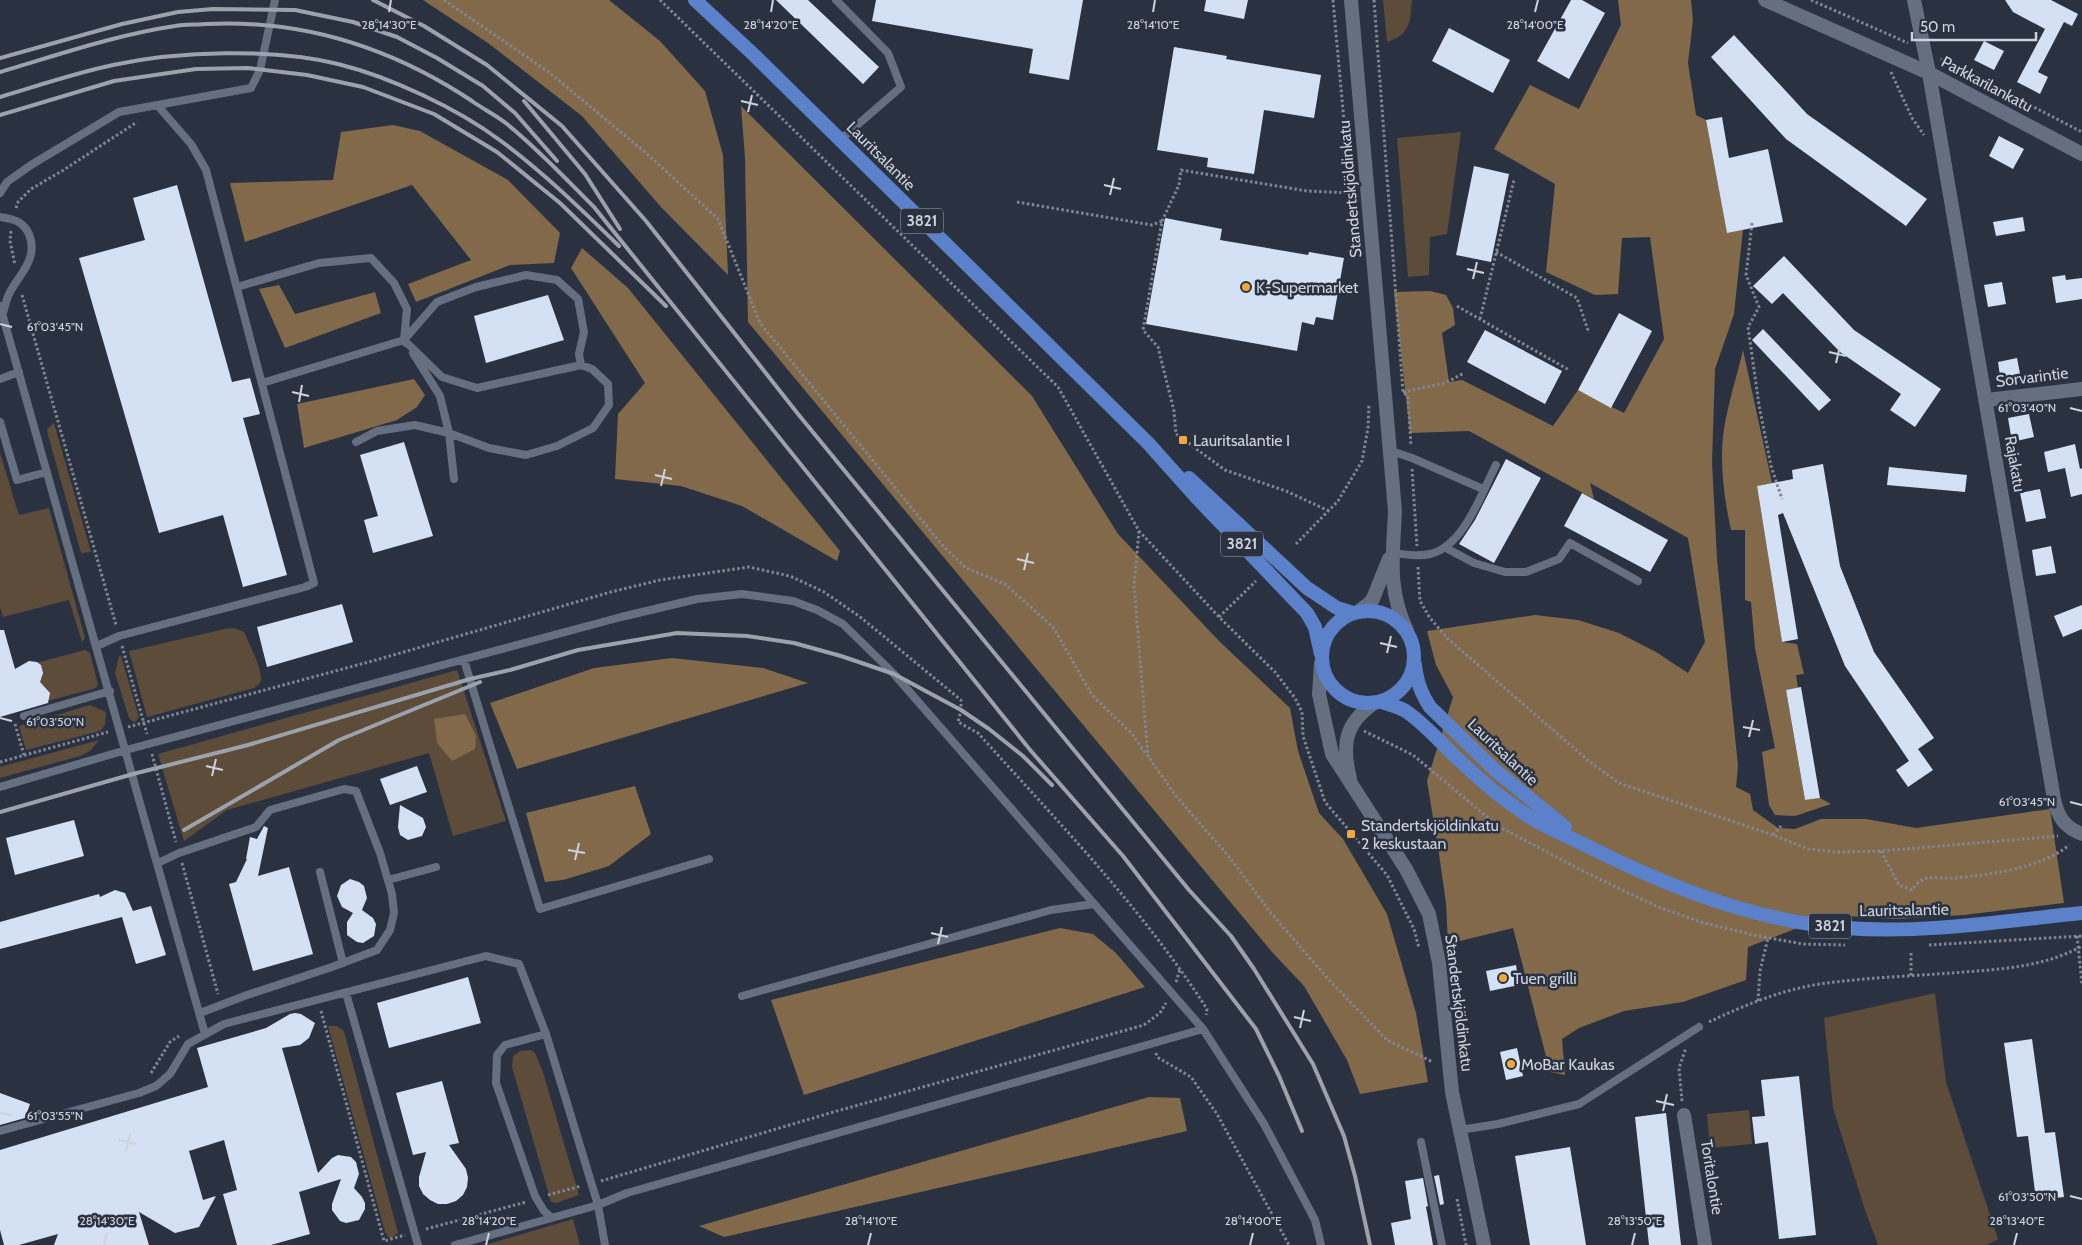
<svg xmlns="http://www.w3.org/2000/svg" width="2082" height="1245" viewBox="0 0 2082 1245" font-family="Cabin,sans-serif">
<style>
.green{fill:#5c4c39}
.forest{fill:#81694a}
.building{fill:#d4e0f3}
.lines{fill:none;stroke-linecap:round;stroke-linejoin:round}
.path{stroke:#808793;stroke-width:3;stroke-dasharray:2.5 2.5;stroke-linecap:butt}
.service{stroke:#656f80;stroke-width:8}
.minor{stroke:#656f80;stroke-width:14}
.tertiary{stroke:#656f80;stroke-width:14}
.primary{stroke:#5a81c9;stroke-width:14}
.rail{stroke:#9ba2ac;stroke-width:4}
.ticks{fill:none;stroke:#cdd3dc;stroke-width:2}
.poi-dot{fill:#efa73e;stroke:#2a3241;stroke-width:2}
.labels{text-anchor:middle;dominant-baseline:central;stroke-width:5;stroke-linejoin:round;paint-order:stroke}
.shield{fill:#2a3241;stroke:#9ca3ae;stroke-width:1}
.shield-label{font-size:15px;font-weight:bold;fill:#cdd3dc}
.street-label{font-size:16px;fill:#cdd3dc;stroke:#2a3241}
.poi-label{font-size:16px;fill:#cdd3dc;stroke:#2a3241;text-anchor:start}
.ticks-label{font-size:12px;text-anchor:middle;fill:#cdd3dc;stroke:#2a3241;stroke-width:5;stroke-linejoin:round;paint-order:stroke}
</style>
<rect width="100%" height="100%" fill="#2a3241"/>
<path class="green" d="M1383 0H1412C1410 22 1411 34 1387 42Z
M1461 132 1447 234 1430 237 1429 275 1408 277 1397 138Z
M54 423 91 552 81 553 48 435 47 429Z
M0 453 19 515 49 508 85 638 82 642 69 600 3 617 0 607Z
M234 628 244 632C249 644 261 666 261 679 261 683 257 686 254 688L147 717 129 651 225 629Z
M85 650 90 653 98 684 96 688 29 706 17 668Z
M119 656H121L139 717 136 721 133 722 129 718 115 673Z
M457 670 506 821 453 836 429 753 227 810 184 841 158 754Z
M90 705 106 712 105 725 100 731 26 750 19 726Z
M99 740 90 751 80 756 0 778V767Z
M1935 993 1946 1082 1998 1239 1987 1245H1878L1865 1210 1833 1108 1824 1018Z
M328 1026H337L344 1031 398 1233 390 1239 385 1232Z
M531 1050 535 1053 543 1072 579 1195 556 1203 551 1202 512 1067 513 1056 520 1051Z
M1749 1110 1752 1144 1710 1148 1707 1114Z
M573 1219 580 1245H485Z"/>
<path class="forest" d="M423 0H609L660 41 705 91 723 155 728 275 661 207 582 116 488 43Z
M1618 0H1691L1693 20 1688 63 1696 115 1706 120 1727 232 1743 229 1734 314 1715 369 1712 462 1717 559 1738 766 1736 787 1750 794 1753 810 1778 828 1795 829 1821 819H1866L1916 828 2050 809 2064 903 1964 915 1896 919 1831 915 1748 947 1746 980 1683 1002 1624 1011 1579 1028 1562 1039 1565 1075 1550 1072 1513 928 1448 944 1446 903 1439 854 1427 781 1453 697 1436 665 1427 631 1535 615 1578 620 1619 633 1656 652 1688 673 1705 642 1688 538 1590 483 1594 499 1469 431 1410 433 1394 292 1430 291 1446 295 1453 308 1455 325 1442 333 1449 382 1462 380 1553 426 1578 390 1624 413 1664 339 1650 237 1622 238 1618 294 1595 295 1546 272 1555 184 1494 149 1530 85 1579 109 1621 25Z
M741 106 1032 396 1118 534 1219 641 1290 708 1298 751 1319 813 1343 839 1387 914 1416 1013 1428 1082 1360 1094 1347 1060 1304 986 1272 952 748 322 745 158Z
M393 125 420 131 508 180 560 233 554 263 510 265 416 302 408 284 471 260 412 185 245 242 230 183 333 180 341 132Z
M582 248 628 288 840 551 837 561 742 506 681 486 615 479 618 414 645 383 571 268Z
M279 285 295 314 375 292 381 313 285 348 259 289Z
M1743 350 1772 483 1757 486 1782 642 1797 644 1804 674 1796 675 1798 688 1786 690 1805 800 1820 798 1831 804 1795 816 1775 815 1769 805 1762 752 1775 748 1755 648 1751 602 1745 600V530H1731C1724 498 1719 461 1724 429 1728 403 1737 376 1743 350Z
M414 379 425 395 417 407 397 420 304 448 297 404Z
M672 658 763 668 808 683 517 769 490 703 594 668Z
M465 714 476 736 475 749 452 761 437 743 434 719Z
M635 786 651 834 609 866 563 880 545 882 526 813Z
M1060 928 1093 934 1116 953 1145 987 804 1095 771 1000Z
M1149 1097 1180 1098 1187 1131 724 1237 699 1226Z"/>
<path class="building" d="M776 0H808L879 67 863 84Z
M876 0H1083L1069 80 1029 73 1033 49 872 21Z
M1206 0H1248L1244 19 1204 11Z
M1571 0H1582L1605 13 1569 79 1537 61Z
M2005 0H2051L2078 14 2072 26 2064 22 2038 72 2048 77 2040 94 2017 82 2045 29 2013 12Z
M1449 28 1510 60 1493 93 1432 61Z
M1734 35 1807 114 1927 199 1906 226 1786 139 1711 57Z
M1984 41 2004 51 1994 70 1974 60Z
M1174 47 1227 56 1226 59 1321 75 1314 118 1264 110 1254 174 1207 167 1208 158 1157 150Z
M1722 117 1729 158 1768 149 1783 222 1727 233 1706 120Z
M1999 136 2024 149 2013 169 1989 156Z
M1474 166 1509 174 1491 262 1456 255Z
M177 185 232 382 250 378 260 414 243 418 287 575 243 587 223 515 159 533 79 258 145 240 133 198Z
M2023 217 2025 231 1996 236 1993 222Z
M1165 218 1222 229 1220 240 1308 255 1309 252 1344 258 1333 320 1316 317 1314 325 1302 322 1297 351 1146 324Z
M1784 256 1854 330 1941 389 1915 427 1890 410 1901 394 1840 352 1783 293 1772 304 1753 286Z
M2065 275 2066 280 2082 278V299L2056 303 2052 277Z
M2002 282 2006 304 1988 307 1984 285Z
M548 295 564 340 486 363 474 316Z
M1619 313 1652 331 1611 408 1578 390Z
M1763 329 1831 400 1819 411 1752 340Z
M1485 330 1562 371 1545 404 1467 362Z
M2017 358 2021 379 2001 383 1998 362Z
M2029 414 2034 437 2012 442 2008 418Z
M404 442 433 536 373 553 364 520 378 516 360 455Z
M2075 444 2080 469 2082 468V494L2071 497 2065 468 2048 472 2044 452Z
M1506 459 1541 478 1494 563 1459 544 1475 520Z
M1823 464 1840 566 1874 652 1934 738 1918 749 1933 770 1908 787 1896 770 1909 761 1845 666 1783 513 1778 515 1798 639 1782 642 1757 486 1793 479 1792 470Z
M1889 467 1967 475 1965 492 1887 485Z
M2040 489 2046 518 2026 522 2020 493Z
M1582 493 1668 540 1650 572 1564 526Z
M2051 546 2056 573 2036 576 2032 550Z
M342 604 353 642 267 667 257 627Z
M2082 605V629L2063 637 2054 616Z
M0 630H4L15 669 29 661 37 662 41 665 43 673 40 682 50 693 48 703 0 717Z
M1801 687 1820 798 1805 800 1786 690Z
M417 766 427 792 390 805 380 779Z
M400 805 423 818 426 827 422 836 408 840 400 835 398 827Z
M74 820 84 856 15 875 6 838Z
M264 826 268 828 258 876 289 867 313 954 253 971 229 884 236 882 247 859H246L250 837 257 839Z
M350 879 359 882 364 886 367 898 362 910 373 918 376 924 374 936 363 943 357 942 347 935V922L353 913 342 907 337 896 341 885Z
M115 890 125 893 133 911 151 906 166 955 136 964 122 917 0 949V922L99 894 100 897Z
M1516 965 1519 985 1490 991 1486 971Z
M468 977 481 1023 389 1048 377 1003Z
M295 1013 301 1014 315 1023 309 1038 300 1045 282 1048 318 1173 332 1158 338 1155 351 1157 356 1162 359 1174 354 1188 362 1197 365 1203V1209L359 1220 346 1223 340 1221 332 1210V1204L341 1179 299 1192 310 1234 271 1245H237L223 1194 237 1190 224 1140 189 1151 203 1200 216 1196 199 1227 175 1233 139 1212 149 1245H54L58 1234 19 1245H4L0 1230V1150L208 1087 197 1048 266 1028 290 1014Z
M2032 1039 2045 1133 2055 1132 2064 1197 2036 1200 2028 1136 2017 1137 2004 1043Z
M1517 1048 1523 1076 1506 1080 1500 1052Z
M1799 1076 1816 1235 1779 1239 1768 1142 1755 1144 1752 1117 1765 1116 1761 1080Z
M442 1081 459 1143 449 1145 466 1169 468 1178 467 1187 463 1195 456 1201 447 1204H438L430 1200 423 1194 419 1186V1177L426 1152 413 1155 396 1093Z
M0 1093 30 1104 25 1118 0 1125Z
M1666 1113 1681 1245H1649L1635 1117Z
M1570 1147 1586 1245H1530L1515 1156Z
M1439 1175 1444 1204 1440 1205 1434 1176Z
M1423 1178 1428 1206 1426 1207 1433 1245H1395L1391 1223 1411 1219 1405 1181Z"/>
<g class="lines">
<path class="path" d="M444 0 550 73 646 153 718 219 760 323 943 546 966 568 1005 584 1053 627 1092 695 1132 734 1176 796 1230 858 1271 913 1329 980 1387 1040 1433 1062
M660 0 1058 387 1139 531 1219 617 1275 672 1295 698 1302 712 1303 736 1325 802 1387 875 1414 929 1419 948
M1333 0 1345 132
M1374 0 1403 392 1408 396 1411 446
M1811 0 1908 43
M1941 59 2082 132
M1891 72 1912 118 1924 135
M1017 202 1152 225 1162 221
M16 208 18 202 31 189 62 171 137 122
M1752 223 1746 275 1759 307 1748 327 1759 405 1771 466 1782 499
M11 231 10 241 15 265
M1496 252 1577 298 1589 333
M22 295 116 625
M1457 306 1569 370
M1480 319 1514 180
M1403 392 1445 383 1464 373
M1412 469 1417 546
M1329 511 1286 491 1225 470 1176 434 1174 411 1158 347 1143 330 1162 221 1179 185 1181 170 1307 191 1351 193
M1139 531 1134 585 1148 757
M1296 544 1338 501 1362 461 1368 428 1369 404
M1418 567 1420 601 1430 618 1447 638 1590 762 1619 783 1773 835 1808 849 1836 852 1881 851 2058 836
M1219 617 1256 581
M122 646 147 734
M15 724 24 755
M128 727 376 660 611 592 660 580 749 567 790 576 824 592 859 616 961 700V710L958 722 978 733C1058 822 1142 908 1207 1009L1206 1015
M1364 731 1413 755 1498 826 1583 871 1658 907 1704 923 1758 936 1803 944 1845 945
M152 754 176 842
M0 762 108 732
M1773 835 1781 826
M1881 851 1899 885 1912 890C1914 888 1917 883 1920 881 1930 875 1943 879 1954 878 1989 875 2042 868 2069 845
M182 863 218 994
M2077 936 2082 984
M1929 945 2082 936
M1911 953V976
M1176 982 1180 969
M1758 1001 1760 971 1768 938
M321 1011 384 1241 405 1235
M1709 1022C1745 1005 1781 990 1820 984 1868 977 1917 976 1964 972 2005 969 2046 966 2082 946
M1156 1053 1157 1057 1191 1077 1217 1114 1289 1245
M151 1073 170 1042 179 1036
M1682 1101 1679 1068 1686 1048
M601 1181 830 1113 1144 1025 1160 1013 1166 1003
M548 1195 581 1186
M1457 1199 1466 1245
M426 1229 526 1202"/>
<path class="service" d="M836 0 888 53 901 87 840 140
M0 193 7 182 31 165 119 112 251 88 260 70 275 0
M0 217C13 219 23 221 29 234 39 259 19 274 9 294 6 300 5 307 3 313
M237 287 319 263 371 258 394 283 407 309 404 340
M0 306 205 1034
M406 343 404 340 437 302 476 287 526 275 557 280 578 299 584 332 579 354 581 365
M413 353 440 396 449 433 454 479
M0 379 19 372
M262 383 404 340 442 377 477 388 581 365 592 369 608 384 609 405 593 428 557 446 526 455 489 448 449 433 415 425 377 431 356 442
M0 422 17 480 47 472
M1391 451 1412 458 1483 489
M1446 548 1474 563 1505 572H1526L1559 559 1570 543 1638 581
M1391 553C1403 554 1418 557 1430 554 1464 546 1481 494 1496 465
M97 646 119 636 305 587 314 583 206 170 191 144 158 106
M464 660 540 909 709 859
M24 716 110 691
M0 787 126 750 621 617 697 599 742 594 793 601 817 610 843 624 894 674 1203 1029 1264 1124 1315 1220 1321 1245
M158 863 179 853 256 827 270 810 344 789 356 791 380 853 392 894 394 913 390 930 377 950 332 967 247 995 200 1013
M320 872 343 963
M388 880 436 867
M346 993 418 1245
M742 996 1051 910 1094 904
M546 1034 505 1045 497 1055 496 1083 535 1196 544 1211 552 1218
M1460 1130 1498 1124 1579 1104 1699 1027
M0 1131 139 1093 156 1086 170 1074 188 1044 224 1024 486 956 519 964 546 1034 598 1205 455 1245
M1421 1142 1442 1245
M605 1245 598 1205 627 1193 1203 1029"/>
<path class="minor" d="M1914 0 1929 73 2054 799C2058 817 2064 827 2082 834
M1986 400 2082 389
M1684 1115 1705 1245"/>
<path class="tertiary" d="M1351 0 1395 511C1393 557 1387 587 1407 631
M1765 0 1929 73 2082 154
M1358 612 1372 601 1389 559
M1321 663 1319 694 1332 754 1406 869 1429 914 1439 963 1452 1092 1484 1245
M1350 779C1342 746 1344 724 1373 704"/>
<path class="primary" d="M695 0 753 54 1148 443 1198 499 1307 613 1315 627 1321 654
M1189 478 1307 588 1337 608 1353 613
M1322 657a46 46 0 1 1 92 0a46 46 0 1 1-92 0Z
M1415 665C1417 682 1421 693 1430 707L1496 771 1565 827
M1382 702C1390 705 1397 707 1404 710 1421 720 1443 745 1458 759 1481 781 1505 802 1533 819 1551 830 1572 838 1591 848 1672 888 1754 921 1845 928 1924 934 2004 921 2082 913"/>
<path class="rail" d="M373 0 424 26 487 65 562 126 646 221 798 414 1189 890 1231 936 1254 969 1313 1064 1344 1136 1355 1176 1370 1245
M0 58 122 24 178 12 213 9 295 10 353 22 397 37 437 58 483 86 515 113 557 161
M0 72C58 55 115 35 175 26 185 24 195 25 205 24 302 19 392 48 472 101 483 109 496 115 507 124 538 149 566 179 594 207L1031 751 1123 856 1256 1029 1279 1076 1302 1131
M0 97C37 86 75 73 113 65 178 51 273 48 338 64 390 77 457 108 501 141 544 173 581 209 619 246
M524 101 585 174 620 229
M0 115 114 81 196 69 248 68 307 75 363 87 434 114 497 152 560 203 666 306
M0 812 133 774 248 745 470 679 510 670 578 650 677 633 747 636 794 643 841 656 894 674 961 710 989 729 1023 756 1052 785
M184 830 339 740 480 682"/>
</g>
<path class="ticks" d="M389 12 391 0M771 12 773 0M1153 12 1155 0M1535 12 1538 0M741 101 758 105M748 112 752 95M1104 185 1121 189M1110 195 1114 178M1467 269 1484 273M1473 279 1477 262M0 324 12 327M1829 352 1846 356M1836 363 1840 346M292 392 309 396M299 402 302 385M2070 408 2082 411M655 475 672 479M661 486 665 469M1017 559 1034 563M1024 570 1028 553M1380 643 1397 647M1387 653 1391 636M0 718 12 721M1743 727 1760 730M1749 737 1753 720M206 766 223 770M212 776 216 759M2070 802 2082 805M568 850 585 853M575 860 579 843M931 933 948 937M938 944 942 927M1294 1017 1311 1021M1300 1028 1304 1010M1656 1101 1674 1105M1663 1111 1667 1094M0 1113 12 1115M119 1140 136 1144M126 1151 130 1134M2070 1196 2082 1199M104 1245 107 1233M486 1245 489 1233M868 1245 871 1233M1250 1245 1253 1233M1632 1245 1635 1233M2014 1245 2017 1233"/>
<g class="poi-dot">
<circle cx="1246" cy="287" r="5"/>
<rect x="1178" y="435" width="10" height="10" rx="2.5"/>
<rect x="1346" y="829" width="10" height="10" rx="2.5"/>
<circle cx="1503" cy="978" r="5"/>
<circle cx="1511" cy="1064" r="5"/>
</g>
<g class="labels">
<g class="shield">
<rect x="901" y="208.5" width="42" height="25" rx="4"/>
<rect x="1221" y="531.5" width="42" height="25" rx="4"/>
<rect x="1809" y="913.5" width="42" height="25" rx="4"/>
</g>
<g class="shield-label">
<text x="922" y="221">3821</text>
<text x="1242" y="544">3821</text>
<text x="1830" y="926">3821</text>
</g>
<g class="street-label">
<text transform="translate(1987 84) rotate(28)">Parkkarilankatu</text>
<text transform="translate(881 156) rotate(45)">Lauritsalantie</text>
<text transform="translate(1350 189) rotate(-95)">Standertskjöldinkatu</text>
<text transform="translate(2032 377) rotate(-7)">Sorvarintie</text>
<text transform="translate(2015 464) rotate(80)">Rajakatu</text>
<text transform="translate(1503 752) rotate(43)">Lauritsalantie</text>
<text transform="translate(1904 910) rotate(-1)">Lauritsalantie</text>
<text transform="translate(1459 1003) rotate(83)">Standertskjöldinkatu</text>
<text transform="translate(1712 1177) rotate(81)">Toritalontie</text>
</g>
<g class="poi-label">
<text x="1256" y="287">K-Supermarket</text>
<text x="1193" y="440">Lauritsalantie I</text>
<text x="1361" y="825">Standertskjöldinkatu<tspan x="1361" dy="18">2 keskustaan</tspan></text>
<text x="1513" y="978">Tuen grilli</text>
<text x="1521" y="1064">MoBar Kaukas</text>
</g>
</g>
<g class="ticks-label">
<text x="389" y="29">28°14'30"E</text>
<text x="771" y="29">28°14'20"E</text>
<text x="1153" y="29">28°14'10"E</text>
<text x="1535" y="29">28°14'00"E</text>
<text x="55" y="331">61°03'45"N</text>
<text x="2027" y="412">61°03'40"N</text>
<text x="55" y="726">61°03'50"N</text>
<text x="2027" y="806">61°03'45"N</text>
<text x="55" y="1120">61°03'55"N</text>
<text x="2027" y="1201">61°03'50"N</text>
<text x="107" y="1225">28°14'30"E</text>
<text x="489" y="1225">28°14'20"E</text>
<text x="871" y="1225">28°14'10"E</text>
<text x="1253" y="1225">28°14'00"E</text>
<text x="1635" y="1225">28°13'50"E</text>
<text x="2017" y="1225">28°13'40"E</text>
</g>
<path d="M1912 32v8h124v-8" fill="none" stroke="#cdd3dc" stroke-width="2.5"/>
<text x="1920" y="32" font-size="15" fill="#cdd3dc" stroke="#2a3241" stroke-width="4" paint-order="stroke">50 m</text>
</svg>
